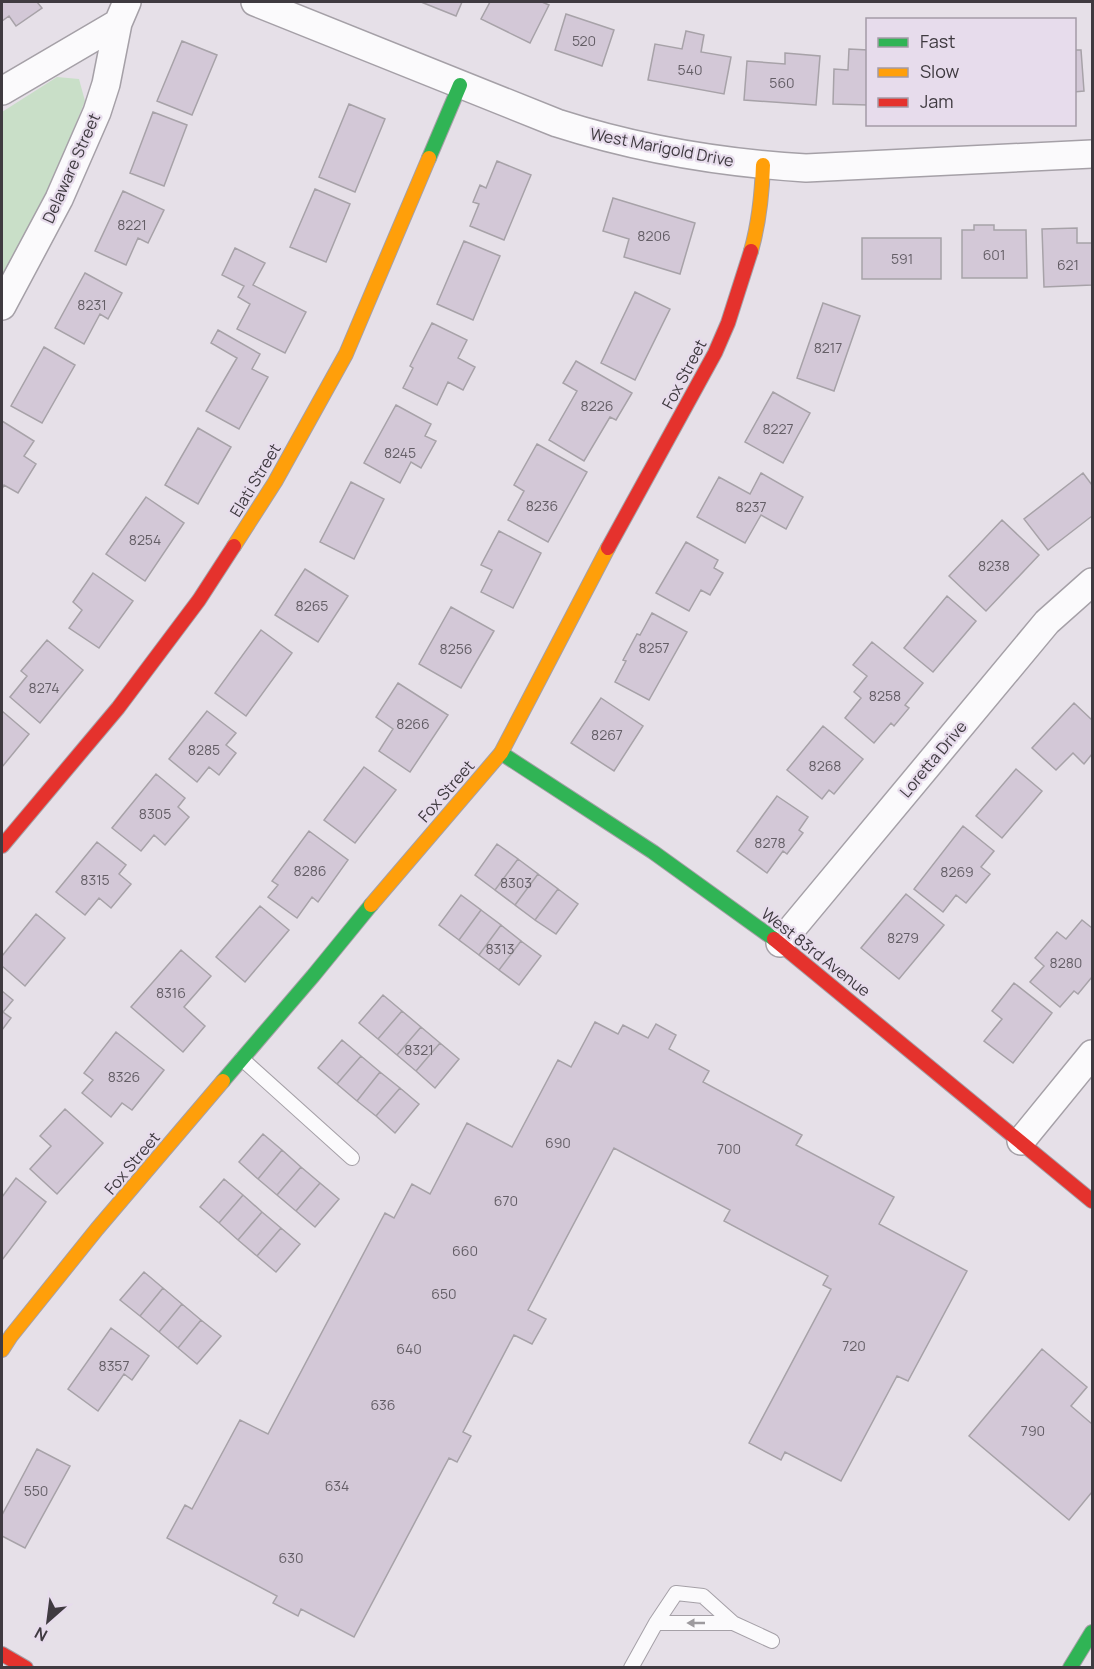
<svg xmlns="http://www.w3.org/2000/svg" width="1094" height="1669" viewBox="0 0 1094 1669" font-family="Manrope,sans-serif">
<style>
.green{fill:#c9dfc8}
.building{fill:#d3c8d7;stroke:#a7a2a8;stroke-width:1.5}
.lines{fill:none;stroke-linecap:round;stroke-linejoin:round}
.lane-casing{stroke:#a5a0a7;stroke-width:16}
.street-casing{stroke:#a5a0a7;stroke-width:30}
.fast-casing{stroke:#a5a0a7;stroke-width:16}
.slow-casing{stroke:#a5a0a7;stroke-width:16}
.jam-casing{stroke:#a5a0a7;stroke-width:16}
.lane{stroke:#fbfafc;stroke-width:14}
.street{stroke:#fbfafc;stroke-width:27}
.fast{stroke:#30b455;stroke-width:14}
.slow{stroke:#ff9f0a;stroke-width:14}
.jam{stroke:#e5322d;stroke-width:14}
.oneway{fill:#9d9a9e}
.labels{text-anchor:middle;dominant-baseline:central;stroke-width:4.5;stroke-linejoin:round;paint-order:stroke}
.number-label{font-size:14px;fill:#645e66}
.street-label{font-size:16px;fill:#3f3a40;stroke:#e7dcec}
</style>
<rect width="100%" height="100%" fill="#e6e0e8"/>
<path class="green" d="M57 77 79 79 85 101 55 175 2 278V112Z"/>
<path class="building" d="M2 2H37L42 8 16 26 9 16 2 21Z
M421 2H462L456 16Z
M490 2H542L549 5 530 43 481 19Z
M566 14 614 30 602 66 555 50Z
M686 31 704 35 701 52 731 57 724 94 648 80 655 44 682 49Z
M182 41 217 55 192 115 157 101Z
M849 49 868 50V105L833 104 834 69 848 70Z
M1074 50H1081L1084 91 1074 92Z
M785 53 820 56 816 105 744 100 747 61 785 64Z
M349 104 385 119 355 192 319 177Z
M153 112 187 125 164 186 130 173Z
M497 161 531 175 504 240 470 226 479 204 473 202 480 185 486 188Z
M315 189 350 204 326 262 290 247Z
M123 191 164 210 148 243 138 238 126 265 95 251Z
M613 198 695 223 680 274 624 257 629 239 603 231Z
M974 225H994V230H1026L1027 278H962V230H974Z
M1077 228V243H1092V285L1044 287 1042 229Z
M862 238H941V279H862Z
M464 241 500 256 473 320 437 304Z
M235 248 265 263 253 285 306 312 285 353 237 329 250 304 238 297 244 286 222 275Z
M85 273 122 293 108 319 100 314 84 344 55 328Z
M635 292 670 309 635 380 601 363Z
M823 303 860 316 834 391 797 378Z
M432 323 467 340 458 358 475 367 463 390 448 382 437 405 403 388 413 368 410 366Z
M218 330 260 354 252 369 268 377 239 429 206 411 237 358 211 343Z
M44 347 75 365 42 423 11 406Z
M576 361 632 393 616 420 610 417 584 461 549 440 577 391 563 383Z
M773 392 810 413 783 463 745 442Z
M396 405 431 424 425 436 436 441 421 468 411 462 400 483 364 463Z
M2 421 34 441 24 456 36 464 18 493 4 485 2 489Z
M198 428 231 447 198 504 165 485Z
M537 444 587 472 548 542 508 520 524 491 514 485Z
M761 473 803 497 786 529 761 515 745 543 697 517 719 477 750 494Z
M1083 473 1092 485V516L1048 550 1024 519Z
M351 482 384 499 354 559 320 542Z
M146 497 184 523 145 581 106 554Z
M1002 520 1039 555 986 611 949 576Z
M499 531 541 553 513 608 481 592 492 570 481 565Z
M686 542 718 560 714 568 723 573 710 595 701 590 689 611 656 593Z
M305 569 348 596 318 642 275 615Z
M93 573 133 601 99 648 69 628 82 610 73 602Z
M947 596 976 621 933 672 904 648Z
M451 607 494 631 461 688 419 664Z
M652 613 687 632 649 700 615 682 626 661 623 660 637 634 640 635Z
M261 630 292 653 246 716 215 693Z
M47 640 83 670 40 723 10 697 27 676 21 671Z
M872 642 923 683 905 705 909 708 894 726 891 723 874 743 845 718 861 698 854 692 867 676 853 665Z
M398 683 448 715 410 772 379 751 393 729 376 717Z
M601 698 643 726 614 771 571 743Z
M1074 703 1092 720V754L1084 764 1073 753 1056 770 1032 748Z
M2 711 29 734 2 767Z
M207 711 236 733 226 745 236 753 219 775 209 767 197 782 169 759Z
M823 726 863 759 834 794 829 790 822 799 787 770Z
M364 767 396 790 355 843 324 820Z
M1016 769 1042 791 1002 838 976 816Z
M156 774 185 798 178 807 189 817 165 845 154 835 141 851 112 828Z
M777 796 808 817 799 830 803 833 787 854 783 851 767 873 737 851Z
M963 826 994 851 981 867 990 874 966 903 956 895 943 912 914 889Z
M309 831 348 860 318 902 312 897 297 918 268 897 278 885 272 881Z
M97 842 126 865 119 874 131 884 111 908 99 898 85 915 56 892Z
M497 844 518 859 495 890 475 875Z
M518 859 538 874 515 905 495 890Z
M538 874 558 889 535 920 515 905Z
M558 889 578 904 556 934 535 920Z
M906 894 944 925 899 979 861 948Z
M461 895 481 910 459 940 439 925Z
M260 906 289 930 245 982 216 957Z
M481 910 501 925 479 955 459 940Z
M36 914 65 938 25 986 2 966V956Z
M1082 920 1092 928V977L1078 994 1074 991 1060 1007 1030 982 1044 966 1035 958 1057 932 1066 939Z
M501 925 521 941 499 970 479 955Z
M521 941 541 956 519 985 499 970Z
M181 950 211 976 184 1007 205 1026 183 1052 131 1007Z
M1014 983 1052 1013 1013 1063 984 1041 1002 1019 992 1011Z
M2 991 13 1000 3 1012 11 1018 2 1030Z
M383 995 402 1011 378 1039 359 1023Z
M402 1011 421 1027 397 1055 378 1039Z
M595 1022 618 1034 623 1025 648 1038 656 1024 676 1035 669 1049 709 1071 703 1082 802 1135 796 1145 894 1197 879 1224 967 1271 908 1381 897 1376 841 1481 785 1452 781 1460 749 1443 831 1289 823 1285 828 1276 724 1221 730 1210 614 1148 528 1310 546 1319 532 1344 514 1335 463 1432 471 1436 457 1462 449 1458 354 1637 301 1609 298 1616 273 1603 277 1596 167 1538 185 1505 192 1509 240 1420 268 1434 385 1213 394 1218 412 1184 430 1194 467 1123 512 1147 558 1060 571 1067Z
M421 1027 440 1043 416 1071 397 1055Z
M116 1032 164 1070 132 1110 122 1103 111 1117 82 1093 93 1080 84 1073Z
M342 1040 361 1056 337 1084 318 1068Z
M440 1043 459 1059 435 1088 416 1071Z
M361 1056 380 1072 357 1101 337 1084Z
M380 1072 400 1088 376 1116 357 1101Z
M400 1088 419 1104 395 1133 376 1116Z
M65 1109 103 1143 57 1194 30 1169 51 1146 40 1136Z
M263 1134 282 1150 258 1179 239 1162Z
M282 1150 301 1167 277 1195 258 1179Z
M301 1167 320 1183 296 1211 277 1195Z
M16 1178 46 1202 2 1260V1197Z
M224 1179 243 1195 219 1223 200 1207Z
M320 1183 339 1199 315 1227 296 1211Z
M243 1195 262 1212 238 1240 219 1223Z
M262 1212 281 1228 257 1256 238 1240Z
M281 1228 300 1244 276 1272 257 1256Z
M144 1272 163 1288 140 1316 120 1300Z
M163 1288 182 1304 159 1332 140 1316Z
M182 1304 201 1320 178 1348 159 1332Z
M201 1320 221 1336 197 1364 178 1348Z
M111 1328 149 1356 132 1380 124 1374 98 1411 68 1389Z
M1042 1349 1087 1387 1071 1406 1092 1424V1492L1069 1520 969 1436Z
M37 1449 70 1466 25 1548 2 1536V1515Z"/>
<g class="lines">
<defs>
<path id="lane" d="M242 1059 352 1158
M656 1623 676 1593 703 1596 733 1623
M631 1668 656 1623H733L772 1641"/>
<path id="street" d="M255 2 557 123C638 149 722 163 806 168L1092 154
M2 91 118 23
M2 306 59 199 97 112 106 84 118 23 127 2
M780 943 1047 622 1092 582
M1021 1141 1092 1054"/>
<path id="fast" d="M429 158 460 85
M501 753 653 852 774 939
M223 1081 313 976 371 905
M1070 1668 1092 1632"/>
<path id="slow" d="M751 251C759 223 762 195 763 165
M234 546 275 482 346 354 429 158
M371 905 501 753 608 548
M2 1350 11 1336 97 1229 223 1081"/>
<path id="jam" d="M608 548 715 353 728 323 751 251
M2 846 118 708 199 600 234 546
M774 939 1092 1201
M2 1654 26 1668"/>
</defs>
<use href="#lane" class="lane-casing"/>
<use href="#street" class="street-casing"/>
<use href="#fast" class="fast-casing"/>
<use href="#slow" class="slow-casing"/>
<use href="#jam" class="jam-casing"/>
<use href="#lane" class="lane"/>
<use href="#street" class="street"/>
<use href="#fast" class="fast"/>
<use href="#slow" class="slow"/>
<use href="#jam" class="jam"/>
</g>
<defs><path id="oneway-solid" d="M-6-.8H1V-3.2L6.5 0L1 3.2V.8H-6Z" transform="scale(1.5)"/></defs>
<use class="oneway" href="#oneway-solid" transform="translate(696 1623) rotate(-180)"/>
<g class="labels">
<g class="number-label">
<text x="584" y="40">520</text>
<text x="690" y="69">540</text>
<text x="782" y="82">560</text>
<text x="132" y="224">8221</text>
<text x="654" y="235">8206</text>
<text x="994" y="254">601</text>
<text x="902" y="258">591</text>
<text x="1068" y="264">621</text>
<text x="92" y="304">8231</text>
<text x="828" y="347">8217</text>
<text x="597" y="405">8226</text>
<text x="778" y="428">8227</text>
<text x="400" y="452">8245</text>
<text x="542" y="505">8236</text>
<text x="751" y="506">8237</text>
<text x="145" y="539">8254</text>
<text x="994" y="565">8238</text>
<text x="312" y="605">8265</text>
<text x="654" y="647">8257</text>
<text x="456" y="648">8256</text>
<text x="44" y="687">8274</text>
<text x="885" y="695">8258</text>
<text x="413" y="723">8266</text>
<text x="607" y="734">8267</text>
<text x="204" y="749">8285</text>
<text x="825" y="765">8268</text>
<text x="155" y="813">8305</text>
<text x="770" y="842">8278</text>
<text x="310" y="870">8286</text>
<text x="957" y="871">8269</text>
<text x="95" y="879">8315</text>
<text x="516" y="882">8303</text>
<text x="903" y="937">8279</text>
<text x="500" y="948">8313</text>
<text x="1066" y="962">8280</text>
<text x="171" y="992">8316</text>
<text x="419" y="1049">8321</text>
<text x="124" y="1076">8326</text>
<text x="558" y="1142">690</text>
<text x="729" y="1148">700</text>
<text x="506" y="1200">670</text>
<text x="465" y="1250">660</text>
<text x="444" y="1293">650</text>
<text x="854" y="1345">720</text>
<text x="409" y="1348">640</text>
<text x="114" y="1365">8357</text>
<text x="383" y="1404">636</text>
<text x="1033" y="1430">790</text>
<text x="337" y="1485">634</text>
<text x="36" y="1490">550</text>
<text x="291" y="1557">630</text>
</g>
<g class="street-label">
<text transform="translate(662 147) rotate(11)">West Marigold Drive</text>
<text transform="translate(71 168) rotate(-66)">Delaware Street</text>
<text transform="translate(684 374) rotate(-62)">Fox Street</text>
<text transform="translate(255 480) rotate(-59)">Elati Street</text>
<text transform="translate(933 759) rotate(-50)">Loretta Drive</text>
<text transform="translate(446 791) rotate(-49)">Fox Street</text>
<text transform="translate(816 952) rotate(38)">West 83rd Avenue</text>
<text transform="translate(132 1163) rotate(-50)">Fox Street</text>
</g>
</g>
<rect width="1094" height="1669" fill="none" stroke="#3f3a40" stroke-width="6"/>
<rect x="866" y="18" width="210" height="108" fill="#e7dcec" stroke="#a49ba7" stroke-width="1.5"/>
<rect x="878" y="38" width="30" height="9" fill="#30b455" stroke="#a49ba7" stroke-width="1.5"/>
<text x="920" y="48" font-size="18" fill="#3f3a40">Fast</text>
<rect x="878" y="68" width="30" height="9" fill="#ff9f0a" stroke="#a49ba7" stroke-width="1.5"/>
<text x="920" y="78" font-size="18" fill="#3f3a40">Slow</text>
<rect x="878" y="98" width="30" height="9" fill="#e5322d" stroke="#a49ba7" stroke-width="1.5"/>
<text x="920" y="108" font-size="18" fill="#3f3a40">Jam</text>
<g transform="translate(48 1621) rotate(208)" stroke="#e7dcec" stroke-width="4.5" paint-order="stroke">
<path d="M0-4.5L10 22L0 15L-10 22Z" fill="#3f3a40"/>
<text y="-9" font-size="16" font-weight="bold" text-anchor="middle" fill="#3f3a40">N</text>
</g>
</svg>
